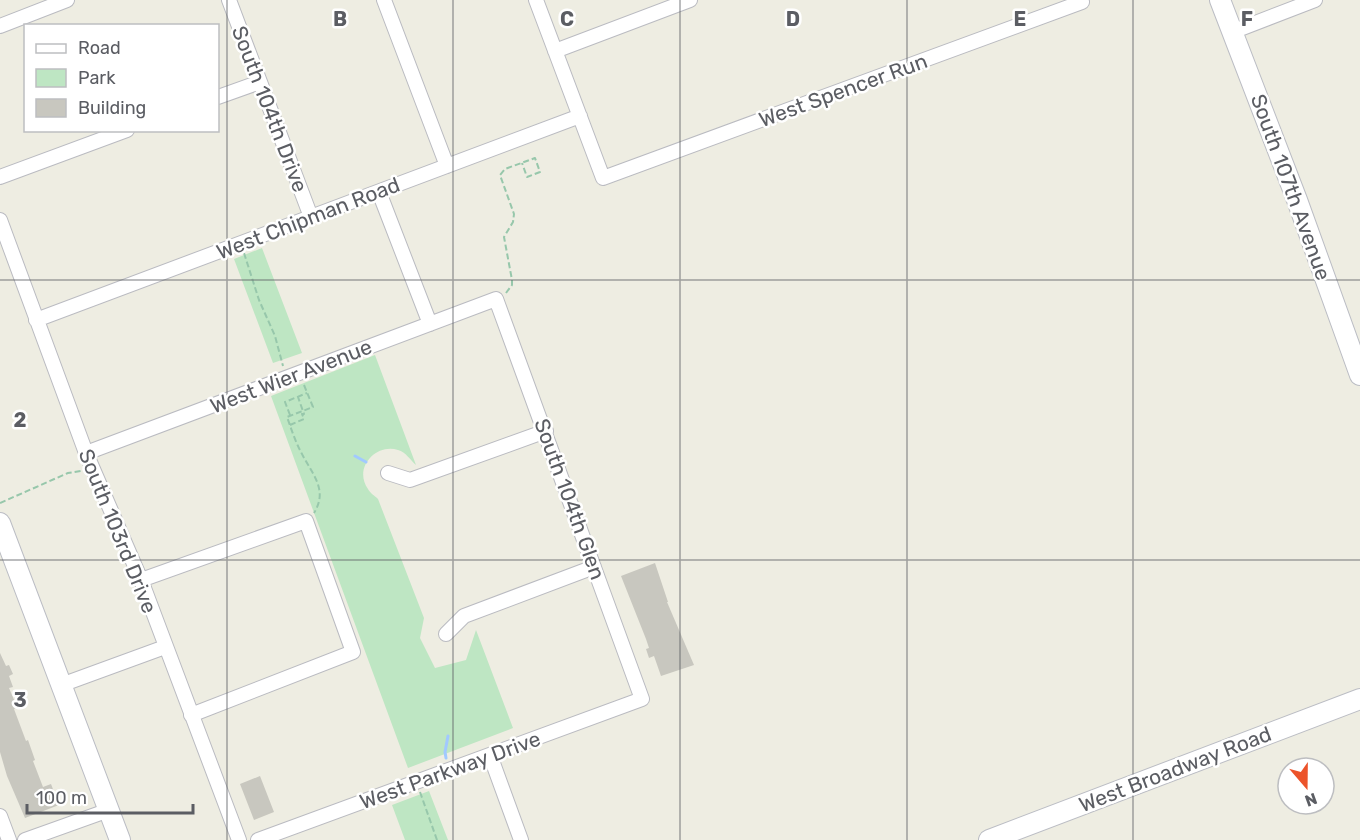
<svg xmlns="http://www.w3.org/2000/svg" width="1360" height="840" viewBox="0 0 1360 840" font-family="Rubik,sans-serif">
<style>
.park{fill:#bee6c3}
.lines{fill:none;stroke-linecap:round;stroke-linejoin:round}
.stream{stroke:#a1c9ff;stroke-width:3}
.building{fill:#c8c7bf}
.street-casing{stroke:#babbc1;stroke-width:16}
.secondary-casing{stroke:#bbbdc4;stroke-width:22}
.path{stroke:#97c7ab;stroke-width:2;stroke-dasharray:6 3;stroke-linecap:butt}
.street{stroke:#fff;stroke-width:14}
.secondary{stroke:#fff;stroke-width:20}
.grid{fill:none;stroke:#5b5d63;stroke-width:1.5;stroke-opacity:0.55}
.labels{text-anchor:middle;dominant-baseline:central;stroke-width:5;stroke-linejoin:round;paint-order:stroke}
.street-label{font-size:21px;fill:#5b5d63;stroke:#fff}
.grid-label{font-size:20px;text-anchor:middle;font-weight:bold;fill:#5b5d63;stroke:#fff;stroke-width:5;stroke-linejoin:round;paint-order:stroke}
</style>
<rect width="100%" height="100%" fill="#eeede2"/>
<path class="park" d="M262 248 302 353 273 363 234 259Z
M375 355 416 465C410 460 406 452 398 450 376 443 353 468 368 489 370 493 375 496 378 499L424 618 420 638 435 668 466 660 476 630 513 728 408 768 271 396Z
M429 791 448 840H405L392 805Z"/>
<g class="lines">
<path class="stream" d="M355 456 366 462
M446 758 445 752 448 736"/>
</g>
<path class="building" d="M655 563 668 602H667L694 665 661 676 654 656 649 658 646 649 649 648 646 639 621 576Z
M0 653 6 666 9 665 13 674 9 676 13 687 9 688 17 707 14 709 26 741 28 740 35 760 33 761 43 787 51 784 59 805 25 818 7 776 0 752Z
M260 776 274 812 254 820 240 784Z"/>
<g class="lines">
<defs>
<path id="street" d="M229 0 311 217
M384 0 447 166
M536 0 603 178 1082 2 1081 0
M0 26 67 0
M1232 32 1315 0
M555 51 690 0
M218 97 260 82
M0 177 127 130
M379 192 430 324
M0 220 86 453 141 580 239 840
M36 320 580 116
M86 453 496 299 642 699 258 840
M388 473 410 480 546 431
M141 580 306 521 353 652 191 715
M446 634 464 616 594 567
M61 685 165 647
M490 755 521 840
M0 816 9 840
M25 840 109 810"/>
<path id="secondary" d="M1220 0 1297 200 1360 375
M0 523 120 840
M989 840 1360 699"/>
</defs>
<use href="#street" class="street-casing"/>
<use href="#secondary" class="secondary-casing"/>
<path class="path" d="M244 253 259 300 275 336 283 366
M506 293 512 285V280L504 237 513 222 514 214 500 175 505 169 535 158 540 172 527 177 522 163
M304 385 313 407 287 417C291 428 295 441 301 452 311 473 329 489 314 513
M290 415 285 402 307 393
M290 425 304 419 302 414H304L298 397
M0 503 68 473 81 471
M420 792 437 840"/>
<use href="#street" class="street"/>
<use href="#secondary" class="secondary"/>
</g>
<path class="grid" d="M227 0V840M453 0V840M680 0V840M907 0V840M1133 0V840M0 280H1360M0 560H1360"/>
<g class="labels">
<g class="street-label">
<text transform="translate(843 90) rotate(-20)">West Spencer Run</text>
<text transform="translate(270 109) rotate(69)">South 104th Drive</text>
<text transform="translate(1291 187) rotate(70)">South 107th Avenue</text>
<text transform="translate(308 218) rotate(-21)">West Chipman Road</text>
<text transform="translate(291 376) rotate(-21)">West Wier Avenue</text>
<text transform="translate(570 499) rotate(70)">South 104th Glen</text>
<text transform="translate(118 531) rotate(68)">South 103rd Drive</text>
<text transform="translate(1175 769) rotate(-21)">West Broadway Road</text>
<text transform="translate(450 770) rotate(-20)">West Parkway Drive</text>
</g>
</g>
<g class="grid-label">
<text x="340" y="26">B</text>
<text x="567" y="26">C</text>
<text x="793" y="26">D</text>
<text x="1020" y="26">E</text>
<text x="1247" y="26">F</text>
<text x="20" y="427">2</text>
<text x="20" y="707">3</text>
</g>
<rect x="24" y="24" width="195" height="108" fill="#ffffff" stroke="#bdbec1" stroke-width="1.5"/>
<rect x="36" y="44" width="30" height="9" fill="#ffffff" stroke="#bdbec1" stroke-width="1.5"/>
<text x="78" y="54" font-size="18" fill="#5b5d63">Road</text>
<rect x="36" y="69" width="30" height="18" fill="#bee6c3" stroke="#bdbec1" stroke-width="1.5"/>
<text x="78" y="84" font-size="18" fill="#5b5d63">Park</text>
<rect x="36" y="99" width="30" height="18" fill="#c8c7bf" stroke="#bdbec1" stroke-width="1.5"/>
<text x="78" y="114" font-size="18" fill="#5b5d63">Building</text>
<g transform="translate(1306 786) rotate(160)"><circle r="28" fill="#ffffff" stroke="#bdbec1" stroke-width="1.5"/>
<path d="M0-4.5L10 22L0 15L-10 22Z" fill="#ec532a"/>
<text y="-9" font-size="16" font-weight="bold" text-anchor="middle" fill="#5b5d63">N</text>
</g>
<path d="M27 804v9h166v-9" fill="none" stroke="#5b5d63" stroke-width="3"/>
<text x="36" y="804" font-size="18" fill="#5b5d63" stroke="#ffffff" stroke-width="4.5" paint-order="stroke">100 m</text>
</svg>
